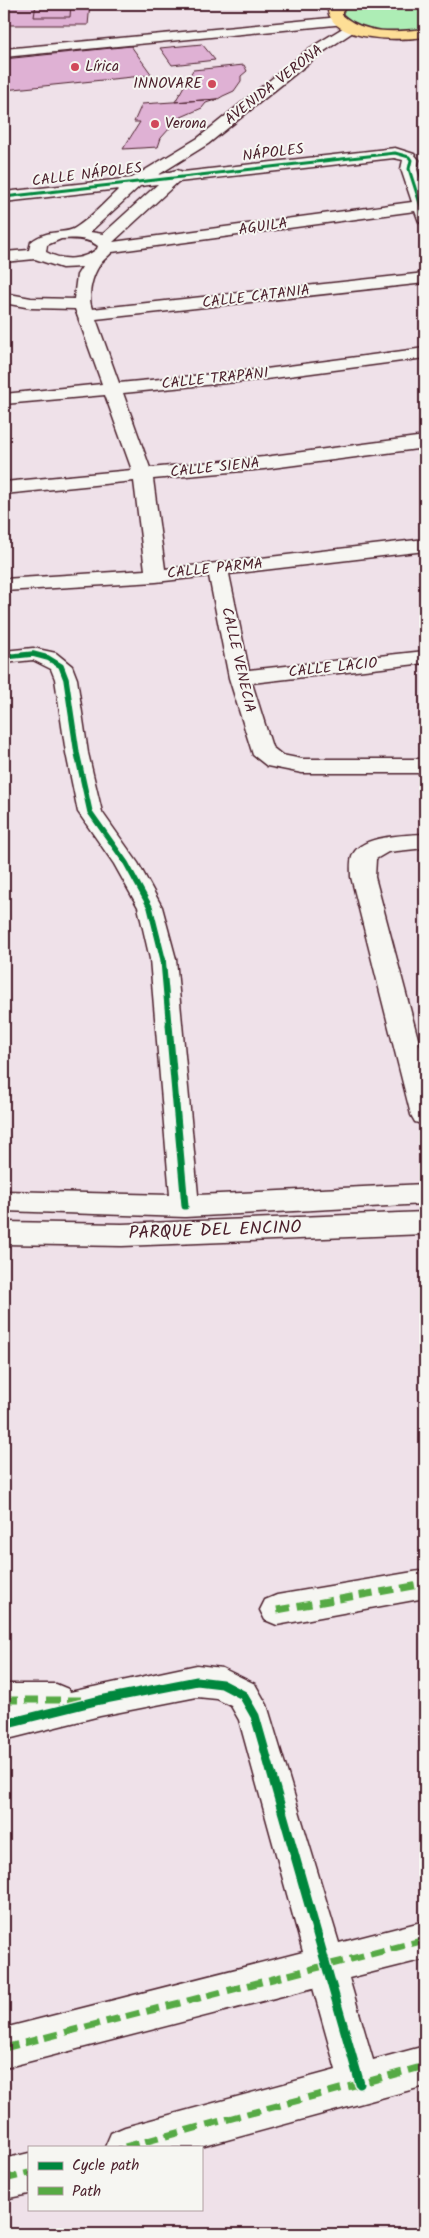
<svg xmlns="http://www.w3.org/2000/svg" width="429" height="2238" viewBox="0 0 429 2238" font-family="Kalam,sans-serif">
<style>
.green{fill:#adedb5;stroke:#7c8670}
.building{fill:#dfb1d4;stroke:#4a1f2b}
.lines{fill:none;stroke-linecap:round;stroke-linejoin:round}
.minor-casing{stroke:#4a1f2b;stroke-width:3}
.major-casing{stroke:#4a1f2b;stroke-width:3}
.minor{fill:#f6f6f2;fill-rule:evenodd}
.major{fill:#fdde96;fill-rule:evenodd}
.quiet{stroke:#57aa44;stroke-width:7;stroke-dasharray:14 7;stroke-linecap:butt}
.cycleway-far3-casing{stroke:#f6f6f2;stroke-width:5}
.cycleway-far2-casing{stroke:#f6f6f2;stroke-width:8}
.cycleway-far1-casing{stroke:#f6f6f2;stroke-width:10}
.cycleway-casing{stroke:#f6f6f2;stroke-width:12}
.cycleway-far3{stroke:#00873e;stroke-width:3}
.cycleway-far2{stroke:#00873e;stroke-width:5.5}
.cycleway-far1{stroke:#00873e;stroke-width:7}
.cycleway{stroke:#00873e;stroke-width:9}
.poi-dot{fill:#d1495b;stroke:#f6f6f2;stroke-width:2}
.labels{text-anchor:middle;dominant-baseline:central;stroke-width:4;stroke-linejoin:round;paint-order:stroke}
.far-poi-label{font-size:15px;fill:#4a1f2b;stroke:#f6f6f2;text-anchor:start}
.far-street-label{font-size:15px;fill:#4a1f2b;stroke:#f6f6f2}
.street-label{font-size:18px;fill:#4a1f2b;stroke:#f6f6f2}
</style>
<rect width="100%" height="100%" fill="#efe1e9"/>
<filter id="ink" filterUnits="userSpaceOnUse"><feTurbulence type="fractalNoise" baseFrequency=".02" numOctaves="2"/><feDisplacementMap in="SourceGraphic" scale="10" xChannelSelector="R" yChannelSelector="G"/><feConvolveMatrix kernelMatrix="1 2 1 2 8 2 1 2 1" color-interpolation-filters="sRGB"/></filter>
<g filter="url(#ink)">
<path class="green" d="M352 4H425V30C404 34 354 35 343 13L346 7Z"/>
<path class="building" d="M4 4H90L88 25H4Z
M36 4H71L70 17H34Z
M202 44 215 60 172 65 160 48Z
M131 46 152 75 4 90V59Z
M244 65 247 71 241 76V81L234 91 223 96 218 99 175 102 193 70Z
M218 99 206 103 202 108 179 118 161 138 158 147 123 149 140 122H134L142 104Z"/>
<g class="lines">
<defs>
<path id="minor" d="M340 17 345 18 347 21 345 24 4 57V49Z
M351 23 358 27 356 30 320 54 208 144 158 175 177 170 183 172 395 148 414 154 419 160 417 169 425 195V224L419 222 415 211 112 252C109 256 104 259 101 263 92 275 87 295 92 309L425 273V283L96 319 119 383 266 369 425 348V358L266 379 123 393 150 468 264 457 425 436V448L264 469 153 479 165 569 425 539V551L229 574 249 670 425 651V663L252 683 272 747 282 755 302 759H425V773H302L267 766 253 755 229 678 209 576 156 582 4 591V579L145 570 134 481 4 494V482L132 470 105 395 4 404V394L102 384 75 309 31 308 4 303V293L31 298 74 299 77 275 82 267 62 268 35 259 4 262V252L29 250 31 242C48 228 64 235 75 228 91 218 106 201 119 189L4 202V192L132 178 198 138 310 48ZM394 158 403 160 401 169 412 202 113 242 178 182ZM158 184 103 234 90 232 140 186ZM61 239C74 238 88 238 98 246L97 249C82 261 62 261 46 252L47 245Z
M33 648 56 653 72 666 77 679 88 753 102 812 138 863 162 907 176 959 198 1195 425 1184V1204L185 1217 4 1211V1191L170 1195 150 959 138 907 114 864 78 812 66 753 55 679 51 669 33 660 4 663V651Z
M425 834V848L388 852 376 859 375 877 425 1065V1125L415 1122 411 1115 351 877C351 871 350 863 352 857 358 835 407 835 425 834Z
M425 1212V1234L122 1246 4 1244V1222L122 1224Z
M425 1570V1598L277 1625 265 1620 260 1610 265 1600 277 1595Z
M197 1665 222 1668 255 1684 267 1705 339 1943 425 1921V1959L349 1978 373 2060 425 2046V2086L201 2147H105L111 2133 125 2127 336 2070 313 1988 4 2068V2028L303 1952 239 1720 231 1706 217 1699 197 1697 100 1716 4 1740V1684H56L68 1689 70 1692Z
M29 2153V2194L4 2199V2159Z"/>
<path id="major" d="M335 4H348L342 12V15C365 35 396 32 425 29V37C401 40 335 43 328 11Z"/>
</defs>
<use href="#minor" class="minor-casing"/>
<use href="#major" class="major-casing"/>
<use href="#minor" class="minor"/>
<use href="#major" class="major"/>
<path class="quiet" d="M277 1610 425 1584
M4 1700H82
M4 2048 425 1940
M125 2147 425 2066
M4 2179 29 2173"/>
<defs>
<path id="cycleway-far3" d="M4 197 395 153 409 157 411 160 409 169 425 219"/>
<path id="cycleway-far2" d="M4 657 33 654 48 658 61 666 66 679 77 753 90 812 126 863 150 907 163 959 169 1027"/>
<path id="cycleway-far1" d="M169 1025 185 1206"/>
<path id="cycleway" d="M4 1724 100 1700 197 1681 222 1684 243 1695 255 1716 360 2084"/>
</defs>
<use href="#cycleway-far3" class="cycleway-far3-casing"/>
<use href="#cycleway-far2" class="cycleway-far2-casing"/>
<use href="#cycleway-far1" class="cycleway-far1-casing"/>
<use href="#cycleway" class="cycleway-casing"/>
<use href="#cycleway-far3" class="cycleway-far3"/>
<use href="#cycleway-far2" class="cycleway-far2"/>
<use href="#cycleway-far1" class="cycleway-far1"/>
<use href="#cycleway" class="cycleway"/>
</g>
</g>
<g class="poi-dot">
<circle cx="75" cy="67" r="5"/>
<circle cx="212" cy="84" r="5"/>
<circle cx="155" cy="124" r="5"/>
</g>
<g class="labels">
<g class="far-poi-label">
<text x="85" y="67">Lírica</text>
<text x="202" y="84" text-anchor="end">INNOVARE</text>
<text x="165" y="124">Verona</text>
</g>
<g class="far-street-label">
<text transform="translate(274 85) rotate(-38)">AVENIDA VERONA</text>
<text transform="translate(273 153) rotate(-7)">NÁPOLES</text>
<text transform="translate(87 175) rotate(-7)">CALLE NÁPOLES</text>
<text transform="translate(263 227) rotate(-8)">AGUILA</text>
<text transform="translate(256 297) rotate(-7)">CALLE CATANIA</text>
<text transform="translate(215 379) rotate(-6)">CALLE TRAPANI</text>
<text transform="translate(215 468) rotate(-6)">CALLE SIENA</text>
<text transform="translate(215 569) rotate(-6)">CALLE PARMA</text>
<text transform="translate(238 660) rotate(77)">CALLE VENECIA</text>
<text transform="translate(333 668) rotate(-6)">CALLE LACIO</text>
</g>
<g class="street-label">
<text transform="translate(215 1231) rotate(-2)">PARQUE DEL ENCINO</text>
</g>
</g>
<rect width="429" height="2238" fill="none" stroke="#f6f6f2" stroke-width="20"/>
<rect x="10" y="10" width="409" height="2218" fill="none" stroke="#4a1f2b" stroke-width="2" filter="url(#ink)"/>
<rect x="28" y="2146" width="175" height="65" fill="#f6f6f2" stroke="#b1a0a2"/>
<rect x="38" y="2162" width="25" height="8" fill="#00873e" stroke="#b1a0a2"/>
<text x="72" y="2170" font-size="15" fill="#4a1f2b">Cycle path</text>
<rect x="38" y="2187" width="25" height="8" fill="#57aa44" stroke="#b1a0a2"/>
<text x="72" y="2196" font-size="15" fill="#4a1f2b">Path</text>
</svg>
